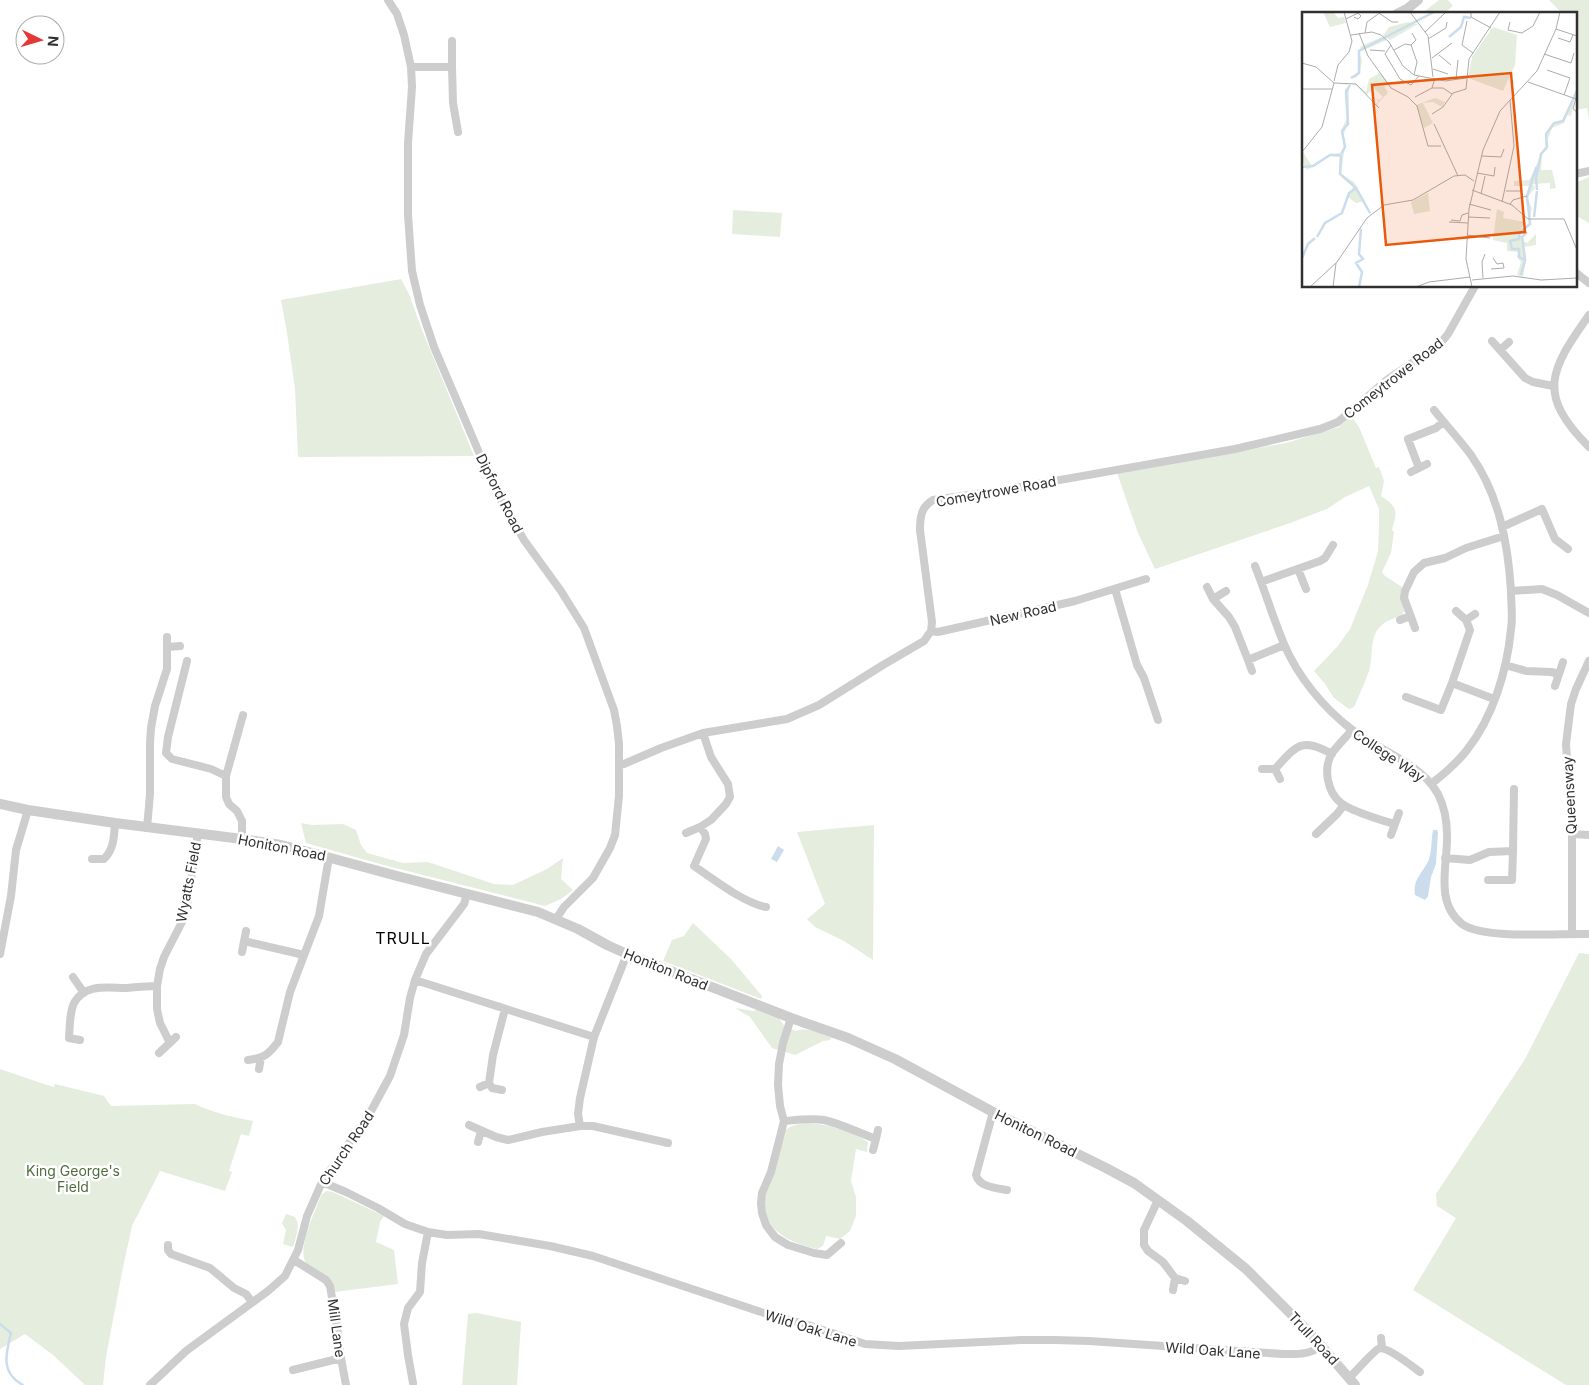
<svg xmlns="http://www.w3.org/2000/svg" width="1589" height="1385" viewBox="0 0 1589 1385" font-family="Inter,sans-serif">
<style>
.green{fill:#e5eddf}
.water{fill:#cbddec}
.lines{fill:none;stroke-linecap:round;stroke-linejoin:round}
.stream{stroke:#cbddec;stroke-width:2.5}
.minor{stroke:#cdcdcd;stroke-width:8}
.tertiary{stroke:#cdcdcd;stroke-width:10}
.labels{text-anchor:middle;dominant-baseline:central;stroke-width:5;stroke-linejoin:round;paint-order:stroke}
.street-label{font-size:14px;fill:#303030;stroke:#fff}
.park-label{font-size:14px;fill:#4f6c3e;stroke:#fff}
.quarter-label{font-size:16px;letter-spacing:1px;fill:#000;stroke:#fff}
.inset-river{fill:none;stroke:#cbddec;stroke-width:2.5}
.inset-road{fill:none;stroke:#acacac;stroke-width:1}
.view{fill:#e8590c;fill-opacity:0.15;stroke:#e8590c;stroke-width:2.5}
.inset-edge{fill:none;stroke:#303030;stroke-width:2.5}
</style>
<rect width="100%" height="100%" fill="#fff"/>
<path class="green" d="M1439 0H1448L1453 6 1443 14H1421Z
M1549 0H1589V120L1587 108 1575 110V14H1563Z
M1589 177V223L1575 215V183Z
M733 210 782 213 780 237 732 234Z
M401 279 409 294 422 330 474 456 298 457 295 389 287 333 281 300Z
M1351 416 1359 427 1376 468 1379 467 1384 481 1381 496C1399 508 1397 511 1392 530L1394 532 1391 553 1382 572 1385 576 1402 587 1401 596 1404 611 1402 615C1393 619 1384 621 1378 629 1370 639 1373 658 1369 671 1365 683 1359 695 1354 707L1349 709 1334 698 1325 684 1314 671 1337 647 1350 629 1368 585 1378 551 1379 528V509L1369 486 1345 497 1327 509 1290 523 1155 569 1138 533 1117 473 1286 443 1339 427Z
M301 823 312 825 343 824 356 830 361 845 367 853 403 863 428 862 494 884 513 885 547 869 563 858 561 879 573 890 561 899 545 906 380 864 306 843Z
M874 825 873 960 844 941 815 927 807 919 825 904 797 832Z
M693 923 731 959 762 996 761 999 663 961 672 940 684 936Z
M1579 953 1589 954V1385H1566L1413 1290 1456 1218 1437 1206 1436 1194 1525 1059Z
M735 1008 754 1011 757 1009 779 1018 785 1027 796 1031C808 1026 821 1034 832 1038L830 1040 823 1041 795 1055 772 1048 750 1017Z
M0 1069 47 1085 54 1087 55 1084 104 1096 111 1106 195 1104C214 1113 233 1117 253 1121L249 1136 241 1134 229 1171 232 1172 225 1191 160 1171 132 1226 123 1267 106 1357 103 1385H85L53 1355 25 1334 0 1349Z
M806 1123C827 1124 850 1130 868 1142L867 1152 856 1149 851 1181 856 1197V1216L850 1231 840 1239 826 1236 823 1246 817 1249C739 1231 767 1187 784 1132 790 1125 798 1124 806 1123Z
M327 1191 333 1192 384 1216 380 1222 376 1242 394 1250 398 1284 334 1292C325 1283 313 1274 306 1263 297 1249 314 1214 320 1198L322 1194Z
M286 1214 295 1217C301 1226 296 1236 293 1247L283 1244 286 1230 282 1223Z
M477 1313 521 1322 517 1385H462L468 1314Z"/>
<path class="water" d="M1433 830H1437L1438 832 1436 864 1431 877 1428 896 1425 900 1415 895C1412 879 1424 872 1429 859 1432 850 1431 840 1433 830Z
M778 846 784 850 777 862 771 859Z"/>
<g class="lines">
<path class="stream" d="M0 1324 11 1333C6 1353 0 1373 23 1385"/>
<path class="minor" d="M388 0 397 14 404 35 411 67 412 87 408 143V215L412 271 420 305 434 347 495 490 524 540 561 591 584 628 614 710 617 726 619 744V796L615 835 610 848 593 878 564 907 556 919
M411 67H452L453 103 458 132
M452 67V41
M1575 174 1589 171
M1575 272 1589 283
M1589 315C1550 370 1536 394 1589 447
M1492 341 1525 378 1533 382 1553 386
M1500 350 1509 342
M1434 410C1446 425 1459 439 1471 455 1499 495 1508 543 1511 591
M1419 468 1408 439 1436 428 1443 422
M1411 472 1427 464
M1502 527 1542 509 1555 539 1568 549
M1255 566C1265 591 1273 618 1284 644 1298 677 1323 707 1351 729 1379 751 1420 762 1438 794 1444 806 1447 821 1447 835 1448 864 1434 902 1462 924 1484 940 1560 933 1589 934
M1298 569 1306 589
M1261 582 1320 561 1325 558 1333 545
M1207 587 1213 599 1229 617 1235 627 1248 660 1284 645
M1115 589 1137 665 1144 678 1158 720
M1213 599 1226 591
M1456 611 1466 620 1475 614
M1400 620 1410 616
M1466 620 1470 630 1452 683 1494 699
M1415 628 1404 598 1405 591 1414 572 1424 563 1445 558 1466 548 1504 536
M931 631 938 632 1075 601 1146 579
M168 647 180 646
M1248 660 1252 671
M187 661 168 737 166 753 172 759 211 769 226 776V797L229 804 237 811 242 821V839
M1505 665 1526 671 1551 672 1559 674
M1555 686 1563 662
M1406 697 1441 710 1452 683
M1352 730C1346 737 1338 745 1332 753 1323 768 1327 792 1341 803 1349 810 1383 821 1395 824L1391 835
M619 765 624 764 661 748 703 733 787 719 819 705 883 665 924 641 931 631 932 622 920 530C920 517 921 507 933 500L998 491 1235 449 1320 429 1338 422 1388 379 1440 344 1448 334 1475 286
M1262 769H1275C1297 745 1301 737 1332 754
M1275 769 1280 779
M226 776 243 715
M1431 784C1444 774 1457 763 1467 750 1493 717 1507 671 1511 629 1513 617 1511 604 1511 591L1542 589 1557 595 1589 613
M1395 824 1399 813
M700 827 705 834 706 839 694 866C713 879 744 903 766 907
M147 828 150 794V743L151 728 155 706 167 669V637
M686 833 700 827 711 820 726 804 730 797 728 784 711 757 703 733
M1316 834 1337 814 1344 805
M1572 834 1589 835
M1445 858 1470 860 1489 852 1513 851 1514 789
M92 859H104C114 849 114 837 115 823
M1488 880H1512L1513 851
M1572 933V834L1566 744 1571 704 1576 689 1589 661
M244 941 304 955
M242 952 246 931
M0 954 11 896 16 850 28 810
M627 954 594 1037 580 1098 578 1114 580 1126H593L668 1143
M73 977 84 993
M415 980 594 1037
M791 1018 783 1043 779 1064 778 1085 780 1106 784 1121 771 1172 762 1193 761 1203 762 1213 766 1225 775 1237 788 1245 814 1253 827 1255 841 1243
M80 1040 69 1038C70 1027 69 1014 74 1003 85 983 108 988 126 988 137 987 147 986 157 986
M170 1043 160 1023 157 1009V986L160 969 164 957 183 920 187 907 198 833
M159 1053 176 1037
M248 1060C264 1058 268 1055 278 1042L290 992 319 916 329 857
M259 1069 261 1058
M489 1083 493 1055 505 1009
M480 1087 489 1083 492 1088 502 1090
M993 1112 976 1175C979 1187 996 1188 1007 1190
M784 1121C797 1120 811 1118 824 1120 842 1124 859 1133 876 1139L878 1130
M469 1125 496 1137 508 1140 542 1132 580 1126
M478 1142 481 1131
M873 1150 876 1139
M322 1182 346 1192 378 1208 405 1224 428 1232 447 1235 479 1234 550 1246 593 1256 761 1312 808 1325 865 1344 899 1346 1022 1340H1054L1089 1341 1283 1354C1297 1354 1310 1355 1321 1346
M1158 1200 1144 1230V1245L1148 1251 1163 1262 1175 1278 1185 1281
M168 1245V1250L171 1254 210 1268 234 1288 246 1294 252 1302
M294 1260 326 1280 330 1286 337 1327 341 1358 346 1385
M1173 1290 1175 1278
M1381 1338 1382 1348
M293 1370 341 1358
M1350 1377C1355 1372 1374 1351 1378 1349 1386 1345 1413 1367 1420 1372
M413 1383 408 1355 404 1324 408 1308 420 1292 422 1263 428 1232
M150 1385 186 1351 268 1291 285 1276 298 1250 307 1216 322 1182 370 1113 390 1076 404 1035 410 998 415 980 426 954 464 904 467 894"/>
<path class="tertiary" d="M1397 14 1407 9 1418 0
M0 804 28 810 115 823 242 839 281 845 316 854 397 876 538 912 578 929 607 945 627 954 791 1018 848 1038 895 1059 993 1112 1106 1168 1134 1183 1187 1221 1246 1269 1310 1333 1355 1385"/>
</g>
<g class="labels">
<g class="street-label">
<text transform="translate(1393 378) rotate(-38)">Comeytrowe Road</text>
<text transform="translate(996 491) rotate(-10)">Comeytrowe Road</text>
<text transform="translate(500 493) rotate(63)">Dipford Road</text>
<text transform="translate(1023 613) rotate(-13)">New Road</text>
<text transform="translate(1389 755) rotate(34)">College Way</text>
<text transform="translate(1569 795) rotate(-93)">Queensway</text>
<text transform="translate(282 847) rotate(11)">Honiton Road</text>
<text transform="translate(188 882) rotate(-79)">Wyatts Field</text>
<text transform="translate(666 969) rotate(22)">Honiton Road</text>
<text transform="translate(1036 1133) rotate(26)">Honiton Road</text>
<text transform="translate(346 1148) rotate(-56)">Church Road</text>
<text transform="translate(337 1328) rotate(82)">Mill Lane</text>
<text transform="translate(811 1328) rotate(17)">Wild Oak Lane</text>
<text transform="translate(1314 1338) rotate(47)">Trull Road</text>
<text transform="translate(1213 1350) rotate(4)">Wild Oak Lane</text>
</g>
<g class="park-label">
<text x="73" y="1170">King George's<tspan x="73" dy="16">Field</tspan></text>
</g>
<g class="quarter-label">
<text x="403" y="938">TRULL</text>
</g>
</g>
<g transform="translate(1302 12)">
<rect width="275" height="275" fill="#fff"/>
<path d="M21 0H31L36 6 42 5 44 11 28 15ZM106 10 116 12 88 28 81 24 87 15ZM191 15 215 23 213 53 201 79 166 66 170 45ZM80 25 85 28 57 40 60 48 58 60 54 66H48L56 60V42L59 34ZM78 61 87 71 81 72 86 81 75 92 77 95 66 84 74 92 76 89 73 86 77 88 81 85 72 76 69 80 73 85 68 79 65 83 52 72 34 73 53 71 64 80 67 67ZM275 75 269 104 265 103 262 111 250 116 240 143 239 158H250L254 176 248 177V171L231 172 233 176 225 186 230 196 228 207 223 185 228 174H212V169L227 168 230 163 243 134 244 122 253 110 261 109ZM47 76V107L41 125 43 126V134L39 162 52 170 63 189 54 191 46 185 52 173 37 162 38 145 28 144 5 158 0 149 1 140 10 154 28 143 39 141 42 133 39 119 45 106 43 77ZM133 86 143 90 140 95 131 90 121 91 131 111 122 116 114 93ZM126 181 128 199 112 202 109 190ZM195 197 202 200 201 206 223 210 218 218 220 228 225 231 234 222V233L222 235 224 248 221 265 215 263 219 250 215 245 217 240 205 239V231L191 228Z" fill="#e5eddf"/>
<path class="inset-river" d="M147 25 159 15 162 5 169 6M49 66 57 61V39L132 0M39 142 43 135 40 119 46 112 44 80 48 73M0 155 11 154 28 143H38M54 176 68 201M235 178 234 166 239 142 245 135 244 122 252 111 261 109 275 79M232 205 235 179M15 225 23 211 40 201 47 181 54 176 38 162 39 143M0 246 6 232 13 226M223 247 220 225 225 220M219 263 223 248 217 245V237H210L208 229 217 227V221L228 212 225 184 234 156 237 157M57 275 60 260 54 251 61 247 57 242 59 217"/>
<path class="inset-road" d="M108 0 126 24 131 65M77 1 90 10H96M169 1V5L189 16M44 7 56 1 59 4 56 7 52 5M165 9 160 33 171 41M208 10 206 18 220 21 231 14 238 0M254 17 275 24M123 20 144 0M57 21 66 44 89 76 106 85 115 94 126 134H139M63 21 65 10 79 0M49 23 70 20 79 23 87 30 101 54 112 63 143 69 164 66M256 26 268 30 271 23M126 27 144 16 145 10M89 33 83 42 98 67 109 73 117 64M109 33 114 28 110 21M68 38 83 39M92 38 103 32 109 33 115 50 112 63M242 42 269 51 272 41M137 43 149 53M130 46 150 31M0 51 14 55 32 71 54 72 77 96M131 57 146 62M245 58 268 66 262 83M133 66 130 76H141L150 82M154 67 156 48M32 69 36 53 47 40 50 29 42 0M226 70 274 87M0 77H30M275 82 271 97 275 100M113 85 130 76M130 102 141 95 151 81 164 77 167 47 198 0M132 112 156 164M0 140 20 115 32 71M180 144 199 145 202 137M175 161 192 164 193 155M170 178 210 193 226 207H262L275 238M204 179H220M179 182 183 164M200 190 212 134 208 88M167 192 189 198M208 192 211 188 225 184M166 205 188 206M149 208 158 209 160 203 166 201M147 210 166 211M165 223 188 226M189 257 202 256 201 251 195 252 191 246M181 266 180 250 183 242M170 268 211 264 239 268 275 266M8 275 35 250 65 206 82 193 111 188 152 164 163 163 172 169M31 275 34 251M114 275 127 270 168 265M170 275 164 247 167 197 181 138 198 99 235 59 254 17 258 0"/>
<path class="view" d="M209 61 223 220 84 233 70 73Z"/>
<rect width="275" height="275" class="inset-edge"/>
</g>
<g transform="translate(40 40) rotate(95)"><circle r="24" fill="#ffffff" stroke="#acacac"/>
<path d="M0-4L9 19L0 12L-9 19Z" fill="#e43836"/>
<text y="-8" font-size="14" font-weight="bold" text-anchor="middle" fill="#303030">N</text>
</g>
</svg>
